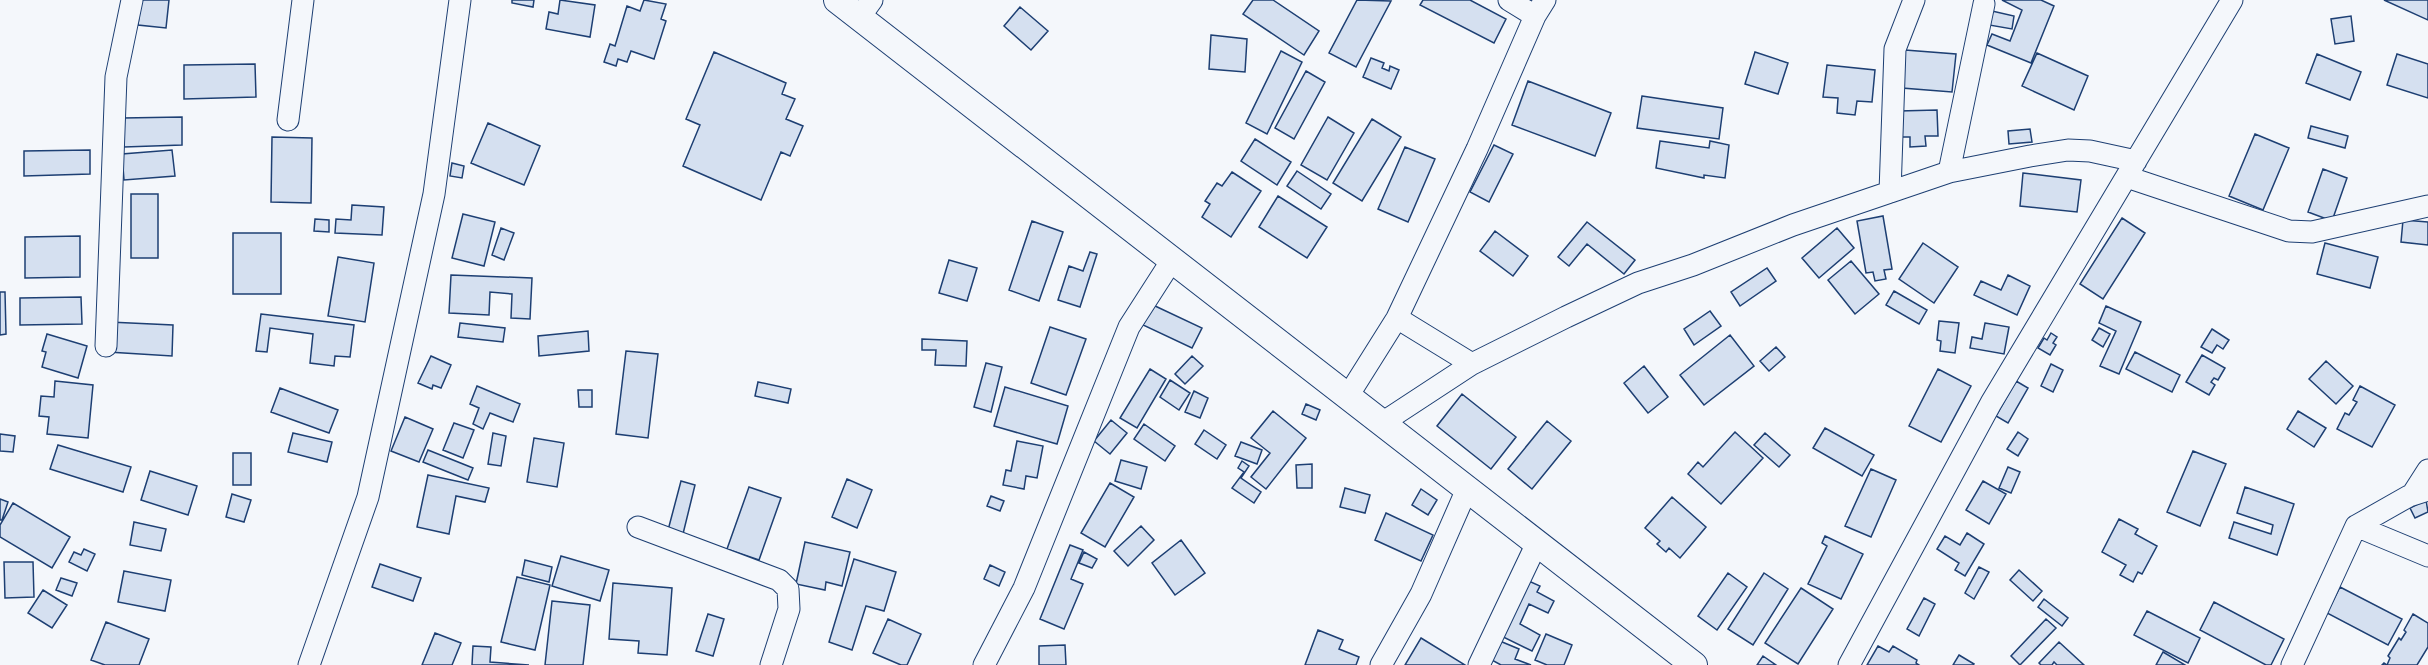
<svg xmlns="http://www.w3.org/2000/svg" width="2428" height="665" viewBox="0 0 2428 665" font-family="Quicksand,sans-serif">
<style>
.building{fill:#d5e0f0;stroke:#1d3f73;stroke-width:1.5}
.lines{fill:none;stroke-linecap:round;stroke-linejoin:round}
.minor-casing{stroke:#1d3f73;stroke-width:23}
.major-casing{stroke:#1d3f73;stroke-width:28}
.minor{stroke:#f4f7fb;stroke-width:21}
.major{stroke:#f4f7fb;stroke-width:26}
</style>
<rect width="100%" height="100%" fill="#f4f7fb"/>
<path class="building" d="M141 0H169L166 28 138 25Z
M512 0H534L533 7 512 3Z
M560 0 595 5 590 37 546 29 549 12 558 14Z
M644 0 666 4 661 19 666 21 654 59 631 51 627 62 618 59 616 66 604 62 610 44 615 46 627 6 640 11Z
M1253 0H1273L1319 31 1304 55 1243 14Z
M1357 0 1391 1 1356 67 1329 53Z
M1423 0H1470L1506 19 1494 43 1420 5Z
M2002 0H2041L2054 6 2031 63 1987 45 1992 34 2010 41 2022 10Z
M2384 0H2428V20Z
M1020 7 1048 31 1031 50 1004 26Z
M1992 11 2014 16 2012 29 1989 25Z
M2351 16 2354 41 2335 44 2331 19Z
M1211 35 1247 39 1245 72 1209 69Z
M1905 50 1956 54 1952 92 1902 88Z
M1281 51 1302 62 1267 134 1246 123Z
M714 52 786 83 782 94 795 99 786 119 803 126 790 156 781 152 761 200 683 166 700 125 686 119Z
M1755 52 1788 63 1778 94 1745 84Z
M2037 53 2088 76 2074 110 2022 86Z
M2317 54 2361 72 2350 100 2306 83Z
M2397 54 2428 64V98L2387 85Z
M1371 58 1384 63 1382 68 1389 71 1390 66 1399 70 1391 89 1363 77Z
M255 64 256 97 184 99V65Z
M1827 65 1875 70 1872 102 1857 101 1855 115 1837 113 1838 98 1823 97Z
M1306 71 1325 82 1294 139 1275 128Z
M1528 81 1611 113 1595 156 1512 125Z
M1642 96 1723 108 1719 139 1637 128Z
M1937 110 1938 136H1925L1926 146 1910 147V137H1900L1899 111Z
M182 117V145L124 147 123 118Z
M1328 117 1354 133 1327 180 1301 165Z
M1372 119 1401 137 1362 201 1333 183Z
M488 123 540 146 524 185 471 163Z
M2311 126 2348 136 2345 148 2308 138Z
M2030 129 2032 142 2009 144 2008 131Z
M2255 134 2289 148 2263 210 2229 196Z
M272 137 312 138 311 203 271 202Z
M1255 139 1291 162 1277 185 1241 161Z
M1660 141 1709 148 1710 141 1729 145 1725 178 1704 175V178L1656 168Z
M1494 145 1513 154 1489 202 1470 192Z
M1405 147 1435 159 1408 222 1378 209Z
M90 150V174L24 176V151Z
M172 150 175 176 124 180 122 154Z
M452 163 464 166 462 178 450 176Z
M2323 169 2347 178 2332 221 2308 212Z
M1297 171 1331 194 1321 209 1287 186Z
M1232 172 1261 191 1231 237 1202 217 1210 204 1205 201 1217 183 1222 186Z
M2023 173 2081 180 2077 212 2020 206Z
M131 194H158V258H131Z
M1278 196 1327 227 1307 258 1259 227Z
M352 205 384 207 382 235 335 233 336 219 351 220Z
M463 214 495 222 484 266 452 258Z
M1883 216 1892 269 1884 270 1886 279 1875 281 1873 272 1866 273 1857 221Z
M2122 218 2145 233 2103 299 2080 284Z
M315 219 329 220V232L314 231Z
M2403 220 2428 222V245L2401 242Z
M1032 221 1063 232 1039 301 1009 290Z
M1587 222 1635 260 1624 274 1587 244 1569 266 1558 257Z
M501 228 514 233 504 260 492 255Z
M1837 228 1854 248 1819 278 1802 258Z
M1495 231 1528 256 1513 276 1480 251Z
M233 233H281V294H233Z
M80 236V277L25 278V237Z
M1923 243 1958 267 1934 303 1899 279Z
M2325 243 2378 257 2370 288 2317 274Z
M1090 252 1097 254 1080 307 1058 300 1069 266 1083 271Z
M338 257 374 263 365 322 328 316Z
M949 260 977 268 967 301 939 293Z
M1851 261 1879 294 1855 314 1828 280Z
M1767 268 1776 281 1740 306 1731 292Z
M451 275 532 278 530 319 511 318 512 294 490 292 489 315 449 313Z
M2008 275 2030 286 2017 315 1974 295 1981 281 2001 290Z
M1894 291 1927 310 1919 324 1886 305Z
M0 292H5L6 334 0 335Z
M81 297 82 324 20 325V298Z
M1153 305 1202 328 1192 348 1143 325Z
M2106 306 2141 322 2119 374 2100 366 2116 331 2099 323Z
M1710 311 1721 326 1694 345 1684 329Z
M261 314 354 325 350 357 335 356 334 366 310 363 313 334 270 328 267 352 256 351Z
M1939 321 1959 323 1955 353 1940 351 1941 341 1937 340Z
M109 322 173 325 172 356 108 352Z
M460 323 505 328 503 342 458 337Z
M1985 323 2009 327 2004 354 1970 348 1972 337 1982 339Z
M1050 327 1086 339 1066 395 1031 383Z
M2099 328 2110 334 2103 347 2092 340Z
M2212 329 2229 340 2223 349 2217 345 2212 353 2201 347Z
M588 331 589 351 539 356 538 336Z
M2051 333 2057 337 2053 343 2056 345 2050 355 2038 348 2044 338 2047 340Z
M47 334 87 346 78 378 42 367 46 352 42 351Z
M1730 335 1754 366 1704 405 1680 375Z
M922 339 967 341 966 366 935 365 936 350H922Z
M1776 347 1785 357 1769 371 1760 361Z
M626 351 658 354 648 438 616 434Z
M2135 352 2180 375 2172 392 2126 369Z
M2202 355 2225 368 2218 380 2214 378 2211 382 2215 385 2209 395 2186 382Z
M431 356 451 365 441 388 433 385 432 389 418 383Z
M1192 356 1203 366 1185 384 1175 374Z
M2326 361 2353 386 2336 404 2309 379Z
M986 363 1002 367 991 412 974 407Z
M2051 364 2063 370 2053 392 2041 386Z
M1644 366 1668 397 1648 413 1624 383Z
M1150 369 1166 379 1137 428 1120 418Z
M1938 369 1971 386 1941 442 1909 426Z
M1170 380 1190 393 1179 410 1160 397Z
M55 381 93 385 88 438 47 434 49 417 39 416 41 396 54 397Z
M2016 381 2028 388 2008 423 1996 416Z
M758 382 791 389 788 403 755 396Z
M477 386 520 404 513 422 490 413 483 429 473 424 479 408 470 404Z
M2360 386 2395 405 2372 447 2337 429 2345 413 2349 415 2357 402 2353 400Z
M1005 387 1068 406 1057 444 994 426Z
M280 388 338 410 329 433 271 412Z
M578 390H592V407H579Z
M1194 391 1208 398 1200 418 1185 412Z
M1462 394 1516 437 1491 469 1437 426Z
M1306 404 1320 410 1316 420 1302 414Z
M1273 411 1306 438 1266 489 1251 477 1270 453 1251 438Z
M2298 411 2326 428 2314 447 2287 429Z
M405 417 433 429 419 462 391 451Z
M1111 420 1127 433 1110 454 1094 441Z
M1547 421 1571 441 1532 489 1508 469Z
M454 423 474 430 463 458 443 450Z
M1144 424 1175 446 1165 461 1134 439Z
M1825 428 1874 455 1862 476 1813 448Z
M1204 430 1226 445 1217 459 1195 444Z
M1735 432 1763 458 1721 504 1688 474 1698 462 1703 467Z
M2018 432 2028 439 2018 456 2007 449Z
M293 433 332 442 327 462 288 452Z
M493 433 506 436 501 466 488 464Z
M1765 433 1790 455 1779 467 1754 445Z
M0 434 15 436 13 452 0 451Z
M534 438 564 443 557 487 527 482Z
M1017 441 1043 446 1037 478 1026 476 1024 489 1003 485 1006 470 1011 471Z
M1241 442 1262 450 1257 464 1235 456Z
M58 445 131 467 123 492 50 469Z
M428 450 473 468 468 480 423 462Z
M2193 451 2226 464 2200 526 2167 512Z
M233 453H251V485H233Z
M1121 460 1147 467 1141 489 1115 481Z
M1242 461 1249 466 1241 478 1261 492 1254 503 1232 488 1244 472 1238 468Z
M1312 464V488H1297L1296 465Z
M2008 467 2020 472 2011 493 1999 488Z
M1871 469 1896 480 1871 537 1845 526Z
M150 471 197 486 188 515 141 500Z
M428 475 489 488 485 502 456 496 449 534 417 527Z
M847 479 872 490 857 528 832 517Z
M681 481 695 485 682 538 667 534Z
M1983 481 2006 494 1989 524 1966 510Z
M1110 483 1134 497 1105 547 1081 533Z
M749 487 781 498 759 560 727 549Z
M2245 487 2294 504 2277 555 2229 538 2234 522 2271 534 2273 525 2237 513Z
M1345 488 1370 495 1365 513 1340 507Z
M1421 489 1437 500 1428 515 1412 505Z
M232 494 251 500 244 522 226 517Z
M991 496 1004 501 1000 511 987 506Z
M1672 497 1706 527 1680 558 1669 548 1666 552 1657 544 1660 541 1645 528Z
M0 499 8 502 2 520H0Z
M2426 500 2428 512 2415 518 2410 508Z
M13 503 70 537 52 568 0 537V525Z
M1386 513 1433 535 1421 561 1375 540Z
M2119 519 2138 529 2135 534 2157 546 2142 574 2138 572 2133 582 2120 575 2126 565 2102 552Z
M134 522 166 529 161 551 130 545Z
M1141 526 1154 540 1128 566 1114 551Z
M1967 533 1984 544 1965 576 1955 570 1959 563 1937 549 1945 536 1960 545Z
M1825 536 1863 554 1841 599 1808 584 1827 546 1822 543Z
M1181 540 1205 573 1175 595 1152 563Z
M805 542 850 552 842 586 826 582 825 590 796 584Z
M1070 545 1083 550 1071 579 1083 584 1064 629 1040 619Z
M84 549 95 554 87 571 69 562 74 552 81 555Z
M1084 552 1097 559 1092 568 1079 563Z
M561 556 609 570 600 601 552 586Z
M854 559 896 572 884 611 866 606 852 650 829 642Z
M525 560 552 567 549 582 522 575Z
M4 562H33L34 597 5 598Z
M380 564 421 578 413 601 372 587Z
M990 565 1005 572 999 586 984 579Z
M1979 567 1989 572 1974 599 1965 593Z
M2019 570 2042 591 2033 601 2010 580Z
M124 571 171 580 165 611 118 602Z
M1728 573 1747 587 1717 630 1698 616Z
M1764 573 1788 589 1753 645 1728 629Z
M517 577 550 585 535 650 501 642Z
M61 578 77 583 72 596 56 590Z
M1522 578 1540 586 1537 592 1554 601 1548 613 1529 604 1520 624 1540 635 1532 651 1495 633Z
M613 583 672 588 667 655 638 653 639 641 609 639Z
M2340 587 2402 619 2388 645 2327 613Z
M1801 588 1833 609 1798 664 1765 643Z
M43 590 67 605 52 628 28 613Z
M1924 598 1935 604 1919 636 1907 629Z
M2044 599 2068 618 2062 626 2038 607Z
M552 601 590 605 583 665H545Z
M2214 602 2284 639 2271 665H2266L2200 630Z
M2147 611 2200 638 2188 663 2134 635Z
M708 614 724 619 713 656 696 651Z
M2413 614 2428 623V647L2417 665H2382L2384 663 2387 665 2390 658 2388 656 2399 638 2401 640 2406 632 2404 630Z
M888 619 921 634 907 665H901L873 653Z
M2046 619 2056 628 2020 665 2011 656Z
M106 622 149 639 139 665H105L91 660Z
M1318 630 1343 640 1339 649 1359 657 1356 665H1305Z
M435 633 461 643 452 665H422Z
M1546 634 1572 645 1564 665H1547L1535 660Z
M1421 638 1465 665H1405Z
M1495 639 1519 649 1515 659 1531 665H1501L1488 658Z
M2059 642 2084 665H2057L2054 662 2052 665H2041L2039 663Z
M1065 645 1066 665H1039V646Z
M473 646 491 647 490 662 529 665H472Z
M1878 646 1889 652 1893 646 1917 660 1916 663 1919 665H1867Z
M2163 652 2185 665H2156Z
M1959 655 1974 664 1973 665H1953Z
M1763 656 1776 665H1757Z"/>
<g class="lines">
<defs>
<path id="minor" d="M1509 0 1535 16
M859 18 872 0
M288 120 303 0
M1949 172 1984 4
M2127 177 2289 231 2312 232 2428 206
M1890 192 1895 49 1914 0
M1397 318 1472 364
M106 346 116 77 132 0
M1348 396 1397 318 1477 149 1535 16 1545 0
M1382 423 1472 364 1566 317 1638 283 1693 265 1793 225 1949 172 2030 156 2068 150 2090 151 2136 161
M2412 495 2428 470
M2356 526 2428 556
M638 527 779 580 788 589 789 609 771 665
M309 665 368 497 434 194 460 0
M984 665 1024 588 1129 327 1172 260
M1381 665 1421 594 1467 489
M1479 665 1537 543
M1849 665 1991 403 2232 0
M2292 665 2356 526 2409 496 2428 490"/>
<path id="major" d="M837 0 1694 665"/>
</defs>
<use href="#minor" class="minor-casing"/>
<use href="#major" class="major-casing"/>
<use href="#minor" class="minor"/>
<use href="#major" class="major"/>
</g>
</svg>
